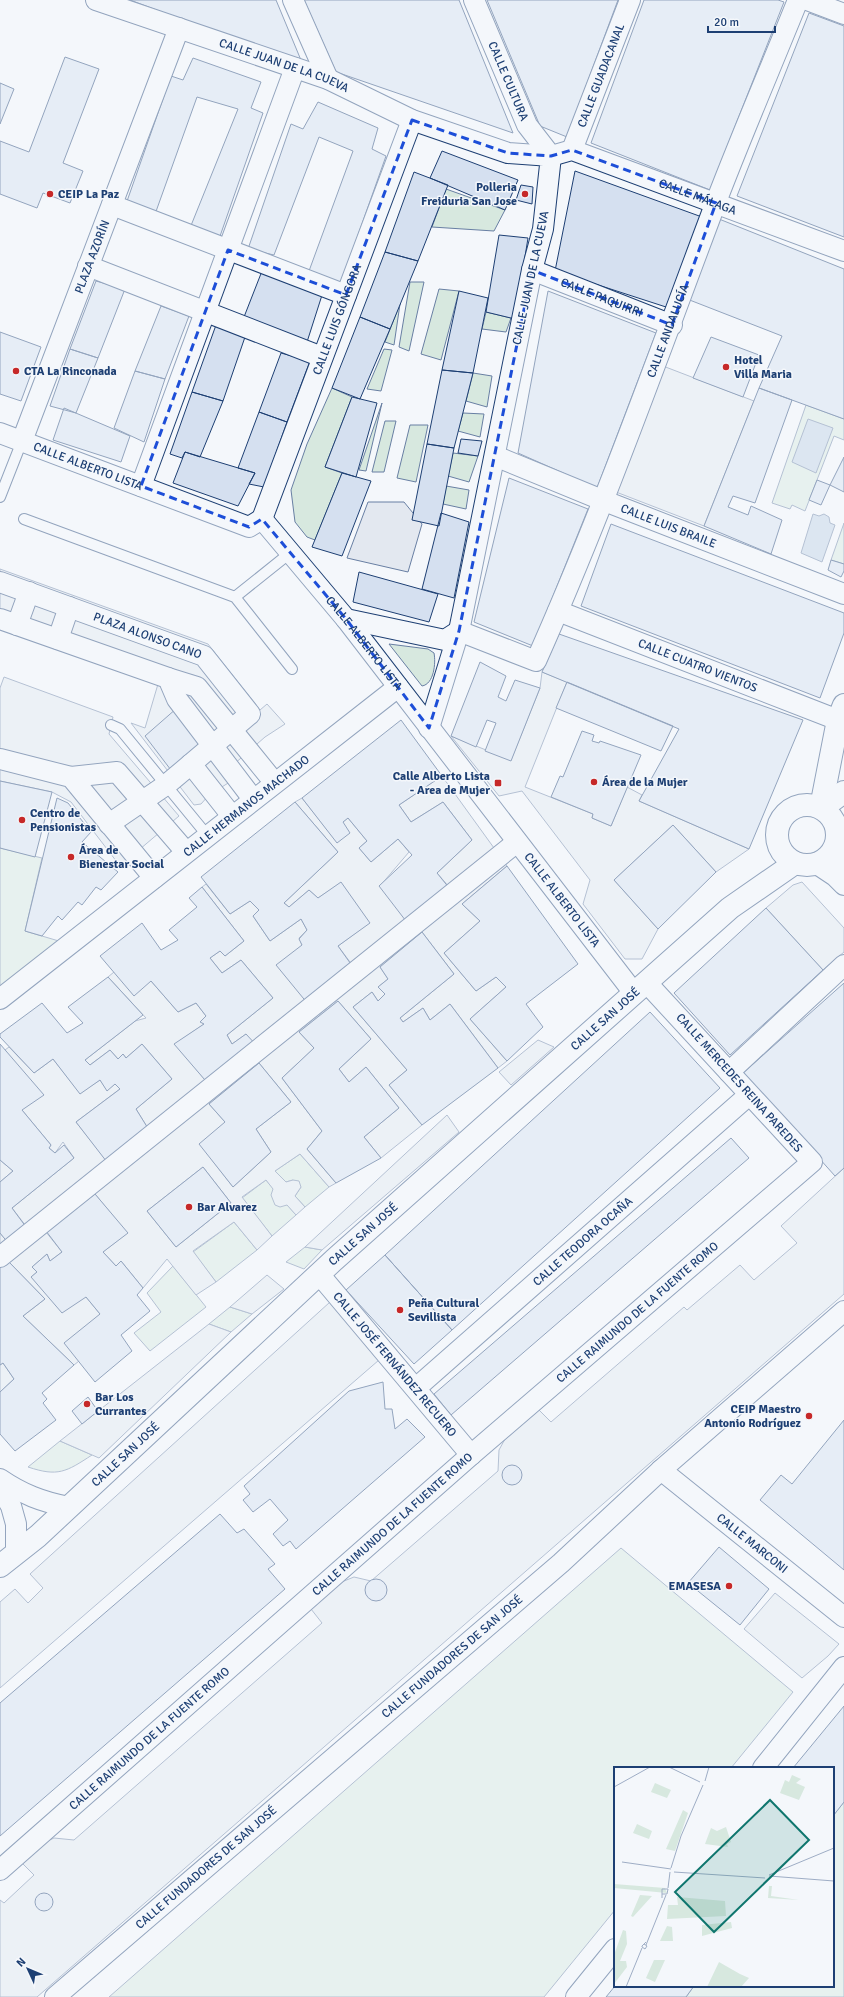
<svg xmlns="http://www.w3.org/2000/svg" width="844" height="1997" viewBox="0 0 844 1997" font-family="Signika,sans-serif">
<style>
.green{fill:#d7e8df;stroke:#687fa3}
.parking{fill:#e3e8f0;stroke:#687fa3;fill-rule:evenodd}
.water{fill:#bed0e5;stroke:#687fa3}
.building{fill:#d5e0f0;stroke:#1d3f73}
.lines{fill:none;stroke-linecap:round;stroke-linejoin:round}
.lane-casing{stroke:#1d3f73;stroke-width:12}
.street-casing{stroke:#1d3f73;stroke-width:22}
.secondary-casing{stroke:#1d3f73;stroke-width:24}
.lane{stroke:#f4f7fb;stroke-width:10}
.street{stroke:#f4f7fb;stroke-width:20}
.secondary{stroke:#f4f7fb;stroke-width:22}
.marked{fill:none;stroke:#1d4ed8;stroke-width:3;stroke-dasharray:8 5;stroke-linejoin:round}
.poi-dot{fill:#c62828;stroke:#f4f7fb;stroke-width:1.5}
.labels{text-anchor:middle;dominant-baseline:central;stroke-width:3;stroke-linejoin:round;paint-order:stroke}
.street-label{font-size:12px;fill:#1d3f73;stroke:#f4f7fb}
.poi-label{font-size:12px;font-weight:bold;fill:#1d3f73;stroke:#f4f7fb;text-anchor:start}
.inset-road{fill:none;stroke:#9eadc5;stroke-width:1}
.view{fill:#0f766e;fill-opacity:0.15;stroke:#0f766e;stroke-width:2}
.inset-edge{fill:none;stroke:#1d3f73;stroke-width:2}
</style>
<rect width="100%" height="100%" fill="#f4f7fb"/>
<path class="green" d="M446 189 505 210 494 231 432 227Z
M410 282H424L409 351 399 347Z
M439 289 459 291 441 360 421 354Z
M400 304 394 345 385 342Z
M486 312 511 318 506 332 482 329Z
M384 349 392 350 381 391 367 389Z
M473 373 492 376 487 407 466 401Z
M332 388 352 397 325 467 342 473 315 540 307 537 295 522 291 490 307 444Z
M382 403 366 471 359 470Z
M806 405 844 419V440L834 436 805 511 792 505 790 509 772 503Z
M463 413 484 414 480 437 458 431Z
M385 421H396L384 472H372Z
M410 425H428L416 482 397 478Z
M453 453 478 456 469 482 448 476Z
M446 486 469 490 466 509 443 504Z
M844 523V564L831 560Z
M389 644 428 649 434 653C436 663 434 684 422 686Z
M0 848 42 858 25 931 69 944 0 999Z
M300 1154 329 1187 305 1207 295 1196 301 1187 293 1180 286 1182 275 1171Z
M266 1180 296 1215 272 1236 242 1198Z
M234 1222 257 1250 216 1282 193 1252Z
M305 1247 322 1250 304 1269 286 1262Z
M173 1266 206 1307 150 1351 134 1333 161 1312 147 1293Z
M230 1307 252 1314 231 1332 209 1324Z
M60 1441 92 1455C66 1472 58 1477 28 1467Z
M621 1548 793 1692 731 1768H615V1910L544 1997H109Z
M844 1802V1997H686L694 1986H833V1816Z"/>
<path class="parking" d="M663 366 754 401 704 526 616 492Z
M368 502H404L422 524 408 572 347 558Z
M0 569 208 644 260 710 267 704 285 724 265 737 233 765V780L209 795 201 804 194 805 131 723 145 728 158 684 0 626Z
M542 672 567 682 525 787 593 814 592 818 611 826 627 787 642 795 639 801 749 849 716 872 673 825 614 880 658 929 642 959H625L583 904 590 880 522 791 499 796 451 736 511 760 540 688Z
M4 677 113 717 109 734 179 816 120 866 71 802 52 792 0 781V688Z
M442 776 507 866 462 904 480 921 444 953 476 991 496 977 506 987 470 1019 507 1061 498 1068 450 1004 430 1020 423 1008 403 1022 400 1018 454 974 422 932 380 967 388 979 378 987 385 994 378 1001 372 992 353 1007 407 1070 389 1085 422 1125 381 1158 364 1137 399 1108 366 1067 349 1082 339 1069 371 1039 338 1001 299 1032 314 1048 282 1078 322 1131 307 1149 336 1183 329 1187 300 1154 275 1171 286 1182 293 1180 299 1181 301 1187 295 1196 305 1207 296 1215 287 1205 280 1207 275 1205 271 1195 273 1189 266 1180 242 1197 272 1236 257 1250 234 1222 193 1251 216 1282 196 1295 167 1259 143 1288 121 1261 116 1266 103 1252 127 1233 95 1194 46 1232 62 1252 50 1261 47 1254 32 1267 37 1272 31 1277 86 1297 100 1314 79 1361 74 1365 23 1316 45 1299 8 1261 0 1267V1233L9 1244 29 1230 12 1208 74 1158 63 1142 55 1153 49 1148 51 1145 22 1110 5 1050 9 1047 34 1073 53 1059 80 1093 100 1080 107 1090 115 1084 120 1089 76 1122 110 1165 149 1130 136 1109 172 1079 142 1044 126 1058 123 1054 118 1059 110 1050 90 1065 85 1060 135 1021 146 1018 108 977 114 972 151 981 178 1012 196 1003 206 1016 201 1022 204 1024 175 1044 211 1087 246 1034 232 1044 227 1035 273 998 241 960 222 973 210 958 220 951 225 956 244 941 202 887 206 884 230 914 250 901 259 910 253 916 270 941 301 919 307 930 299 938 302 945 353 966 338 946 369 923 341 883 318 898 309 890 289 907 284 903 338 852 295 802 302 798 337 842 343 822 348 818 367 841 359 848 371 862 398 839 409 852 380 886 450 888 437 873 472 840 443 802 411 822 399 805ZM259 1063 291 1102 256 1129 271 1152 233 1187 212 1160 225 1122 209 1104ZM203 1167 231 1203 176 1247 147 1211Z
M802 882 844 928V952L823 970 766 908 793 885Z
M538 1040 554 1047 511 1085 499 1072Z
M447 1115 459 1132 322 1250 305 1247Z
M0 1160 13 1171 0 1182Z
M844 1168V1294L37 1997H0V1900L4 1903 34 1875 21 1862 39 1845 54 1838 74 1840 322 1623 311 1609 339 1583 354 1577 371 1581 498 1471 499 1450 505 1439 539 1410 551 1422 684 1307 687 1310 740 1265 754 1280 797 1243 781 1226Z
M267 1275 284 1289 252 1314 230 1307Z
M330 1302 379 1360 0 1688V1602L15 1589 28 1603 43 1588 30 1574Z
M209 1324 231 1332 99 1458 60 1441Z
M3 1363 14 1379 0 1392V1365Z
M775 1593 839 1644 828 1656 802 1678 744 1629Z"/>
<path class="water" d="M808 419 833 428 816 473 792 462Z
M813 514 819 516 824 514 829 517 830 523 835 525 822 562 801 553Z"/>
<path class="building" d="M130 0H276L303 65Z
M304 0H459L513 133 336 72Z
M487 0H618L567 137 540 126Z
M644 0H778L784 2 710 190 591 143Z
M809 13 844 26V237L737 196Z
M65 57 99 69 63 163 83 171 70 203 43 193 37 208 0 194V141L29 152Z
M193 58 261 82 251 108 263 113 219 239 190 228 238 109 197 97 154 217 126 204 171 76 183 80Z
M0 83 14 89 0 124Z
M318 102 378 128 372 149 386 156 340 286 309 271 353 151 319 137 274 255 248 249 291 124 303 129Z
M442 151 518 180 505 210 430 178Z
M575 171 702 217 666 307 555 271Z
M414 172 448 185 418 261 385 252Z
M521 185 533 187 532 204 516 200Z
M719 219 844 269V419L759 388 782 336 687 299Z
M499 235 528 238 515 319 486 312Z
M385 252 418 261 390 329 360 317Z
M262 271 323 292 307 342 244 317Z
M96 281 125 289 98 358 70 349Z
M459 291 488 298 473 373 442 370Z
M548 291 656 333 597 488 518 453Z
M161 306 189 316 165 379 135 371Z
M360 317 390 329 360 399 332 388Z
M216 325 245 337 223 401 192 392Z
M0 332 41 347 21 401 0 394Z
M711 337 759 355 743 397 693 378Z
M70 349 98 358 76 413 50 406Z
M281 353 310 361 287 422 259 412Z
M442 370 473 373 454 448 427 444Z
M135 371 165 379 144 442 114 428Z
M759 388 792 400 755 503 733 496 728 507 748 515 751 506 782 520 771 554 704 526Z
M192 392 223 401 200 457 185 452 182 458 170 454Z
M352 397 377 403 356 477 325 467Z
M64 408 130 436 121 462 53 440Z
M259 412 287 422 264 487 249 484 255 473 238 468Z
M461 439 482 441 478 456 458 453Z
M427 444 454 448 439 526 412 520Z
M185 452 255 473 238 506 173 483Z
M844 457V492L830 485Z
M342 473 371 481 342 556 312 547Z
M509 478 588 509 533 646 474 622Z
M817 480 830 485 821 505 809 500Z
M441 513 469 522 454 598 422 589Z
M611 524 844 613V633L820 698 581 606Z
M831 560 844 564V571L841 577 828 570Z
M359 572 438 594 429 622 353 602Z
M559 634 803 720 749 849 639 801 679 729 542 672Z
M480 662 506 676 498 697 506 701 515 680 540 688 511 761 485 751 496 723 487 720 476 747 451 736Z
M567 682 673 726 661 751 556 708Z
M177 708 204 746 174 774 145 736Z
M401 720 442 776 399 805 411 822 443 802 472 840 437 873 450 889 409 925 379 886 412 855 398 839 371 862 359 848 367 841 348 818 343 822 350 833 337 843 302 798Z
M582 731 594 735 592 741 599 743 600 741 641 755 611 826 592 818 593 814 551 797 560 776 563 777Z
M0 781 52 792 35 857 0 848Z
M57 798 68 803 91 832 82 842 118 872 101 890 96 887 82 905 78 902 62 920 58 916 42 936 25 931Z
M295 802 338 852 284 903 289 907 309 890 318 898 341 882 370 923 338 946 353 967 308 1004 276 965 302 945 299 939 307 930 301 919 270 941 253 916 259 910 250 901 230 914 201 877Z
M673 825 716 872 658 929 614 880Z
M507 866 578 964 526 1004 543 1027 507 1061 470 1019 506 987 496 977 476 991 444 953 480 921 462 904Z
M202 887 244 941 225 956 220 951 210 958 222 973 241 960 273 998 227 1035 232 1044 246 1034 258 1047 211 1087 174 1044 204 1024 200 1022 206 1016 196 1003 178 1012 151 981 134 996 100 956 142 923 161 950 178 940 169 930 197 907 189 898Z
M766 908 823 970 730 1055 674 993Z
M422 932 454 974 400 1018 403 1022 423 1008 430 1020 450 1004 498 1068 422 1125 389 1085 407 1070 353 1007 372 992 378 1001 385 994 378 987 388 979 380 967Z
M108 977 143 1015 85 1060 90 1065 110 1050 118 1059 123 1054 126 1058 142 1044 172 1079 136 1109 149 1130 110 1166 76 1122 120 1089 115 1084 107 1091 100 1080 80 1094 53 1059 34 1073 0 1037V1034L42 1003 67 1033 83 1023 68 1007Z
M844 983V1168L835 1176 743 1073Z
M338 1001 371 1039 339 1069 349 1082 366 1067 399 1108 364 1137 381 1158 336 1183 307 1149 322 1131 282 1078 314 1048 299 1032Z
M650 1012 720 1088 452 1330 385 1255Z
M0 1044 44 1095 22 1110 51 1145 49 1148 55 1153 64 1145 74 1158 12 1208 29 1231 9 1244 0 1233V1182L13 1171 0 1160Z
M259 1063 291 1102 256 1129 271 1152 233 1187 199 1144 225 1122 209 1104Z
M731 1138 749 1158 451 1415 434 1394Z
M203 1167 231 1203 176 1247 147 1211Z
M95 1194 128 1233 103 1252 116 1266 121 1261 143 1288 137 1295 150 1311 121 1335 132 1351 95 1382 64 1343 100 1314 86 1297 62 1313 31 1277 37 1272 32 1267 47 1254 50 1261 62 1252 46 1231Z
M385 1255 452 1330 414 1364 346 1290Z
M8 1261 45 1299 23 1316 74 1365 42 1393 47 1399 43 1403 56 1420 15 1451 0 1434V1392L14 1379 3 1363 0 1365V1267Z
M383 1382 385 1409H392L395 1429 407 1419 425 1437 296 1549 290 1541 283 1546 273 1534 288 1520 270 1499 253 1512 243 1500 250 1494 244 1486 349 1391Z
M88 1397 98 1411 82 1424 72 1411Z
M844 1420V1570L760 1500 781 1475 792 1484Z
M502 1475a10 10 0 1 1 20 0a10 10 0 1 1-20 0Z
M220 1514 237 1533 244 1529 275 1564 268 1569 285 1589 0 1836V1703Z
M719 1547 769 1589 740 1625 688 1583Z
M365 1590a11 11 0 1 1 22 0a11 11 0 1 1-22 0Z
M844 1706V1802L833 1816V1768H793Z
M35 1902a9 9 0 1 1 18 0a9 9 0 1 1-18 0Z
M615 1986H694L686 1997H606Z"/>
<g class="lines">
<defs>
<path id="lane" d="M0 497 22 441
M24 519 235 597 292 669
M235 597 290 553
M111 725 120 729 207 835"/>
<g id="street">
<path id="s1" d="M96 0 328 79 412 120 508 153 551 156 543 229 532 270 459 631 429 728"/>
<path d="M293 0 328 79"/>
<path id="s2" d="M474 0 527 125 551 156 572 150 844 251"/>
<path d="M807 0 844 14"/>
<path id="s3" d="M572 150 630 0"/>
<path d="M112 205 346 295"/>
<path d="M88 266 322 357"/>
<path id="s4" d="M532 270 672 325"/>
<path id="s5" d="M0 433 249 527 262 519"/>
<path id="s6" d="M22 441 179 28"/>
<path id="s7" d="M495 456 602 500 844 594"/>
<path d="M141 486 295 68"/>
<path id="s8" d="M262 519 346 619 634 993"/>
<path id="s9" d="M262 519 412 120"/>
<path id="s10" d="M0 582 204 656 250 714 191 764"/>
<path id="s11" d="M558 611 838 720"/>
<path d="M0 619 168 678 177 699 253 799"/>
<path id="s12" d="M346 619 445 640 459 631 536 661C603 511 658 356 716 202 742 134 771 67 798 0"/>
<path d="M17 625 29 592"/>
<path d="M58 639 69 607"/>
<path d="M168 678 197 687 274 782"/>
<path d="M0 759 71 777 154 878"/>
<path d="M71 777 117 772 186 852"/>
<path d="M109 824 166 785 191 764 232 816"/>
<path d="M834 850 844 870"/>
<path d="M817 864 835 876 844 885"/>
<path id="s13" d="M0 999 398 687"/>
<path d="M729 1072 844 965"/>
<path d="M0 1257 517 842"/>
<path id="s14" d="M319 1274 471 1455"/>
<path id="s15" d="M416 1388 749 1095"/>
<path id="s16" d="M661 1470 844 1617"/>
<path d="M0 1479C22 1494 42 1502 69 1507"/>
<path d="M0 1487 11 1506 16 1524V1553"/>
<path d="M763 1768 844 1667"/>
<path id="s17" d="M0 1870 471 1455 812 1162 646 982"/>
<path id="s18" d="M55 1997 561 1563 661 1470 844 1311"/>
<path d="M576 1997 615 1949"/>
</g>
<g id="secondary">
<circle cx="807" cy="835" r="30"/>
<path d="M821 807 838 720 844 705"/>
<path d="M822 808 844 792"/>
<path id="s19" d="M0 1566 38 1536 334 1260 730 908 795 863"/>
</g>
</defs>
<use href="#lane" class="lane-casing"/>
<use href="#street" class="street-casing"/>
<use href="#secondary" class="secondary-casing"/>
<use href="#lane" class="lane"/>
<use href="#street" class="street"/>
<use href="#secondary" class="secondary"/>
</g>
<path d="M0 0H844V1997H0ZM412 120 508 153 551 156 572 150 716 203 672 325 532 270 459 631 429 728 346 619 262 519 249 527 141 486 228 250 346 295Z" fill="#f4f7fb" fill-opacity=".55" fill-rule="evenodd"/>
<path class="marked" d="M412 120 508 153 551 156 572 150 716 203 672 325 532 270 459 631 429 728 346 619 262 519 249 527 141 486 228 250 346 295Z"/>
<g class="poi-dot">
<circle cx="50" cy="194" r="4"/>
<circle cx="525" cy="194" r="4"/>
<circle cx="726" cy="367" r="4"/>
<circle cx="16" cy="371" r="4"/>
<circle cx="594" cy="782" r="4"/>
<rect x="494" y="779" width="8" height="8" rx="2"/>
<circle cx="22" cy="820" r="4"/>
<circle cx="71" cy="857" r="4"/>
<circle cx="189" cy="1207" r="4"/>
<circle cx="400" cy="1310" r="4"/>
<circle cx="87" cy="1404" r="4"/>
<circle cx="809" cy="1416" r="4"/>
<circle cx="729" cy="1586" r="4"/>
</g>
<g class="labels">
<g class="street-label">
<text stroke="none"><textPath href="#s1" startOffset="199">CALLE JUAN DE LA CUEVA</textPath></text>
<text stroke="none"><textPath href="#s3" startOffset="80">CALLE GUADACANAL</textPath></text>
<text stroke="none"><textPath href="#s2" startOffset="88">CALLE CULTURA</textPath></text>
<text stroke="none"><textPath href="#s2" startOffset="331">CALLE MÁLAGA</textPath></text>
<text stroke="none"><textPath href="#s6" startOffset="197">PLAZA AZORÍN</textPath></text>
<text transform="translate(531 278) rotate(-78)">CALLE JUAN DE LA CUEVA</text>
<text stroke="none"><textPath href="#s4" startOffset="75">CALLE PAQUIRRI</textPath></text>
<text stroke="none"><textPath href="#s9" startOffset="213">CALLE LUIS GÓNGORA</textPath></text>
<text stroke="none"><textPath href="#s12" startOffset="556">CALLE ANDALUCÍA</textPath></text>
<text stroke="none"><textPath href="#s5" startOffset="94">CALLE ALBERTO LISTA</textPath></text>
<text stroke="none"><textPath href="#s7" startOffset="187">CALLE LUIS BRAILE</textPath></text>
<text stroke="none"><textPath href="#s10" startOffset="157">PLAZA ALONSO CANO</textPath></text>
<text stroke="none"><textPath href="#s8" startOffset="161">CALLE ALBERTO LISTA</textPath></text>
<text stroke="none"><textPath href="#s11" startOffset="150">CALLE CUATRO VIENTOS</textPath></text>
<text stroke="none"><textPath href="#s13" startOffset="313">CALLE HERMANOS MACHADO</textPath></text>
<text stroke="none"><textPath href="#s8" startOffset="485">CALLE ALBERTO LISTA</textPath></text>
<text stroke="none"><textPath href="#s19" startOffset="816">CALLE SAN JOSÉ</textPath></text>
<text transform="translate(739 1083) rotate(48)">CALLE MERCEDES REINA PAREDES</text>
<text stroke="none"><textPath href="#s19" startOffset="492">CALLE SAN JOSÉ</textPath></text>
<text stroke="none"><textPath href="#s15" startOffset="222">CALLE TEODORA OCAÑA</textPath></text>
<text stroke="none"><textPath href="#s17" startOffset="847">CALLE RAIMUNDO DE LA FUENTE ROMO</textPath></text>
<text stroke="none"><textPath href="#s14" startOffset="118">CALLE JOSÉ FERNÁNDEZ RECUERO</textPath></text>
<text stroke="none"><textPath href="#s19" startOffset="168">CALLE SAN JOSÉ</textPath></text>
<text stroke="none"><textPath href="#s17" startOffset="523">CALLE RAIMUNDO DE LA FUENTE ROMO</textPath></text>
<text stroke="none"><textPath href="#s16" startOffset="117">CALLE MARCONI</textPath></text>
<text stroke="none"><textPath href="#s18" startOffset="523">CALLE FUNDADORES DE SAN JOSÉ</textPath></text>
<text stroke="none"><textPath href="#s17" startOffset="199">CALLE RAIMUNDO DE LA FUENTE ROMO</textPath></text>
<text stroke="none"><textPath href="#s18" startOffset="199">CALLE FUNDADORES DE SAN JOSÉ</textPath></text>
</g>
<g class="poi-label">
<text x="517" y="187" text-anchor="end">Polleria<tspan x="517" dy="14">Freiduria San Jose</tspan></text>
<text x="58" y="194">CEIP La Paz</text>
<text x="734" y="360">Hotel<tspan x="734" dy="14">Villa Maria</tspan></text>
<text x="24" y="371">CTA La Rinconada</text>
<text x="490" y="776" text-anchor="end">Calle Alberto Lista<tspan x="490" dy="14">- Area de Mujer</tspan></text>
<text x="602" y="782">Área de la Mujer</text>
<text x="30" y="813">Centro de<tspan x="30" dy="14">Pensionistas</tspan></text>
<text x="79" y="850">Área de<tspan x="79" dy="14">Bienestar Social</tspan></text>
<text x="197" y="1207">Bar Alvarez</text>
<text x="408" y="1303">Peña Cultural<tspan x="408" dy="14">Sevillista</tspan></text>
<text x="95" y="1397">Bar Los<tspan x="95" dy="14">Currantes</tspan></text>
<text x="801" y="1409" text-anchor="end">CEIP Maestro<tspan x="801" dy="14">Antonio Rodríguez</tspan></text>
<text x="721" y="1586" text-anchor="end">EMASESA</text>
</g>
</g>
<g transform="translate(614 1767)">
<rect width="220" height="220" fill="#f4f7fb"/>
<path d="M178 8 187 12 182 16 191 20 185 33 166 26 171 13 175 15ZM41 16 57 23 53 31 37 25ZM69 43 74 46 61 84 52 82ZM23 57 38 64 35 72 19 66ZM112 60 117 75 113 77 114 80 91 77 97 61 103 64ZM0 117 51 121 53 126 0 121ZM155 119H158L157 129 185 133 154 131ZM26 128 38 129 19 150 17 149ZM63 130 111 134 112 149 53 152 54 138H64ZM117 155 118 161 88 169V158ZM53 159 58 160 59 174H46ZM9 163 12 164 13 177 6 194H12L13 200 0 217V188ZM40 193H51L41 215 32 211ZM105 195 126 207 135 211 127 220H93Z" fill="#d7e8df"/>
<path class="inset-road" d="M55 0 86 15M91 14 95 0M0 20 36 0M8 95 57 102M57 101 67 69 89 18M60 105 151 111M155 108 220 81M155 109 220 114M54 121 56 105M48 127H53L54 122H48V131M30 177 33 179 31 182 28 180V179L32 175M32 178 52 128M12 220 28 181"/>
<path class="view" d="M156 33 195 73 100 165 61 125Z"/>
<rect width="220" height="220" class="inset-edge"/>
</g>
<g transform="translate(28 1969) rotate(314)" stroke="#f4f7fb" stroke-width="3" paint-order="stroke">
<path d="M0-3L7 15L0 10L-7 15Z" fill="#1d3f73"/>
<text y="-6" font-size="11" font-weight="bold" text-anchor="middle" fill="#1d3f73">N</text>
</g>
<path d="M708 26v6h67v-6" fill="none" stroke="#1d3f73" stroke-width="2"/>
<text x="714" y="26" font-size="12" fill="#1d3f73" stroke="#f4f7fb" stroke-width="3" paint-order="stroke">20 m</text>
</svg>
